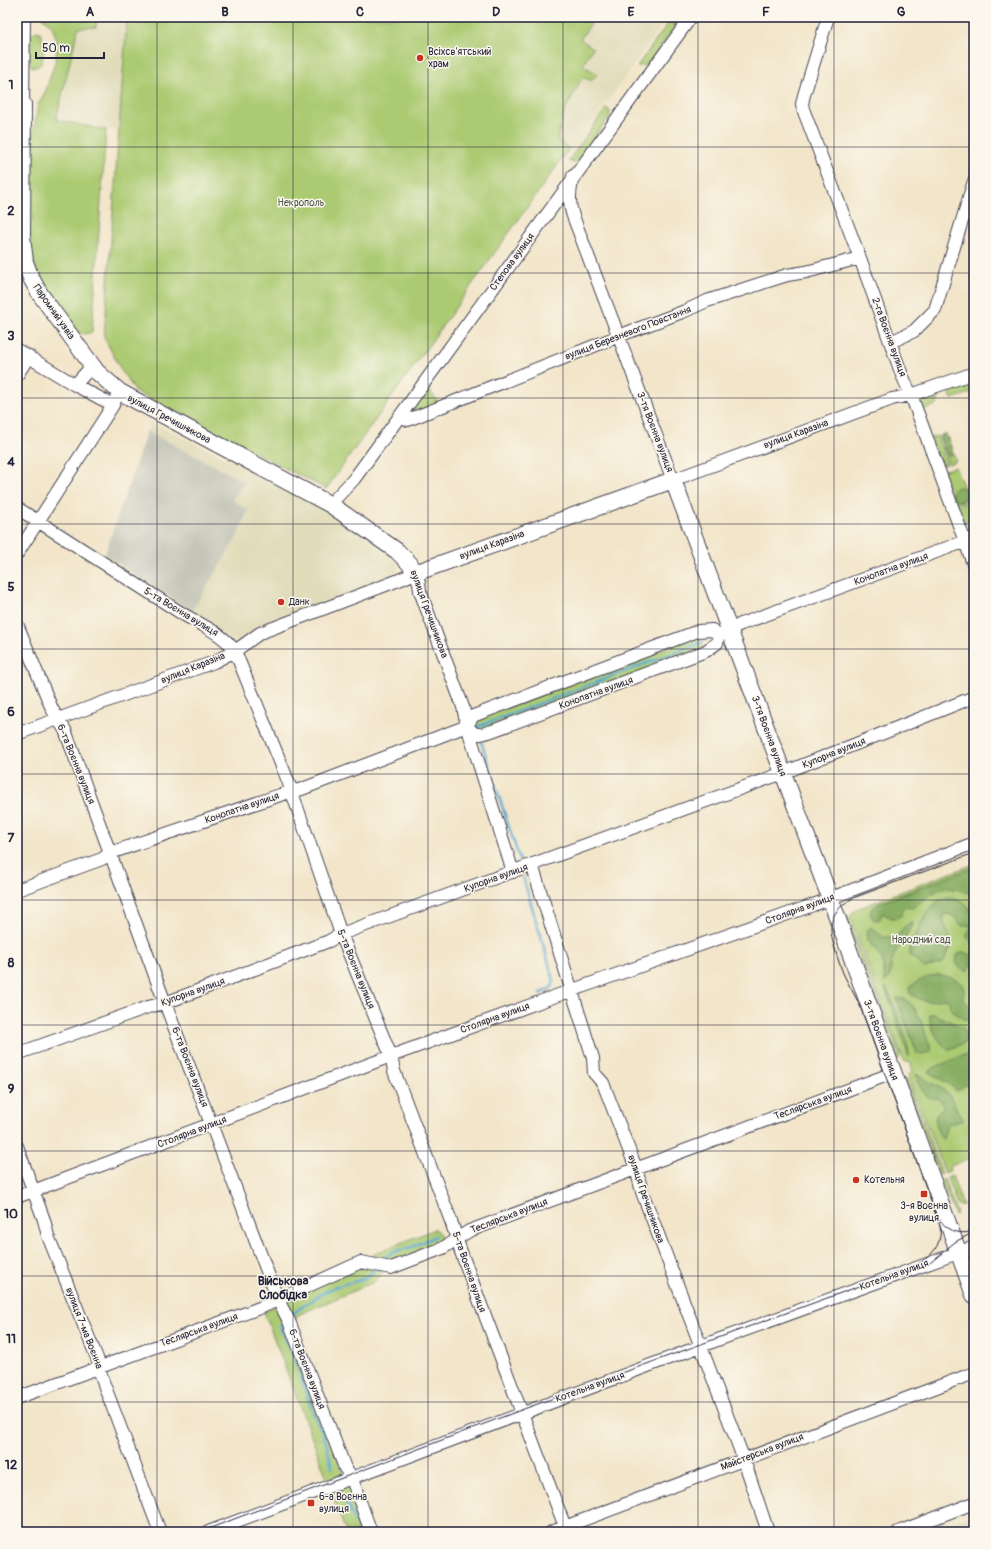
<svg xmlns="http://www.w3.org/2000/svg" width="991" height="1549" viewBox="0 0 991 1549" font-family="Pangolin,sans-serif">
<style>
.built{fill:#e1dcba}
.industrial{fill:#c5c5b8}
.green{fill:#abca71;stroke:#667656}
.forest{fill:#88ae63;stroke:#55684f}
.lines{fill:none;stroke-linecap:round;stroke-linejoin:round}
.stream{stroke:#55a6d0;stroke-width:2.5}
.minor-casing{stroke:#413f50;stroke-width:14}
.major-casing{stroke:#413f50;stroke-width:18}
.minor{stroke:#fff;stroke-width:12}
.major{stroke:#fff;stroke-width:16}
.tram{stroke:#22223b;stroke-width:1}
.grid{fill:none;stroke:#22223b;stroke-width:1;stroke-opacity:0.55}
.poi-dot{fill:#c8321e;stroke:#fbf7ec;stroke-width:1.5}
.labels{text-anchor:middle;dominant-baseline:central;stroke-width:3;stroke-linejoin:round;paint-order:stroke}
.poi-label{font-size:10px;fill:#22223b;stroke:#fbf7ec;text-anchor:start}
.park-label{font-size:10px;fill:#4b544b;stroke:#fbf7ec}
.street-label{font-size:10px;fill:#22223b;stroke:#fbf7ec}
.quarter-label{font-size:12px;font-weight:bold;fill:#22223b;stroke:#fbf7ec}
.neatline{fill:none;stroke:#22223b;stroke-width:1.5}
.grid-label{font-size:13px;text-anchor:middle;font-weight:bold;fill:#22223b}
</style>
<rect width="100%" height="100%" fill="#fbf7ec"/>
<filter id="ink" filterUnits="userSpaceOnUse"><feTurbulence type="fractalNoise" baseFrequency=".025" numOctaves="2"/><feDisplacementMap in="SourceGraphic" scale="8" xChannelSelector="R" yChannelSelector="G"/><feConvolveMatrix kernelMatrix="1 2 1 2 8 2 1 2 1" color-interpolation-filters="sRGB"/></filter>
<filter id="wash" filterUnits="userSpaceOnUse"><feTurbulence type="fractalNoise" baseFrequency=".012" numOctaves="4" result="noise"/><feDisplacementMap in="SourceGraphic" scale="16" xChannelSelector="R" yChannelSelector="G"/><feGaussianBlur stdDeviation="0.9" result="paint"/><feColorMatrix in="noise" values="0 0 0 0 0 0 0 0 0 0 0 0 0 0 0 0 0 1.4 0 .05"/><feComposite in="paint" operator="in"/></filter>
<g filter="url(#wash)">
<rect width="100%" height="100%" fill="#f2e5c9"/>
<path class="built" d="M96 17H127L119 131 56 121 78 28 96 27Z
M596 17H668L572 151 558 140V136L564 111 581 80 584 76 597 74 583 65 584 60 593 48 580 39Z
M150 422 245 467 337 515 397 561 398 567 397 576 298 614 275 619 237 642 184 612 103 560Z
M974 1514V1532H925L928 1531Z"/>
<path class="industrial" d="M147 431 245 482 232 500 248 510 236 539 191 612 105 554Z"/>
<path class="green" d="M42 17H96V27L78 28 56 120 106 130 92 332C85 335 80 334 74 330L38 276 31 254 27 226 29 159 38 105 46 90 56 59 57 41 52 26Z
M127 17H596L580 39 593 48 585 60 586 61 583 65 597 74 591 81 584 77 581 80 565 110 558 136V140L569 149 326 489 136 392 121 370 104 337Z
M670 21 676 25 647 66 641 65 639 67 637 66Z
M36 31 40 32C45 43 44 52 42 63L37 67H32L29 63 30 36Z
M606 108 610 111V116L577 162 575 163 568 161Z
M969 379 973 392 952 399 947 387Z
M941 389 937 405 920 411 919 403 921 396Z
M425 391 431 392 439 405 410 415Z
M946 433 956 461 949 464 939 436Z
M937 436 947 464 941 466 930 438Z
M955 467 969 499 955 504 942 471Z
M970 501 974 511V520L962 523 955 506Z
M698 636 704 650 475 732 474 720Z
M974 864V1156L949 1167 950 1171 945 1173 908 1075 913 1072 910 1062H905L903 1059 850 917 853 912 859 908Z
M847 916 900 1055 899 1059H897L845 919Z
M907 1078 942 1174 939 1175 904 1080Z
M952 1176 963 1206H959L957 1204 947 1178Z
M944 1179 957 1214 955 1215 941 1181Z
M435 1229C441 1235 443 1238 441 1247L391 1266 370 1259 371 1257 376 1253Z
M358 1267 383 1269 381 1275 374 1282 298 1315 293 1324 285 1304 287 1298Z
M276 1305 343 1472 342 1476 330 1481 327 1478 264 1312Z
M346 1485 352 1488 368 1532H346L332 1494 334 1489Z"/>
<path class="forest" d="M944 435C949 439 953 449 951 455H948L945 450 941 437Z
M952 494a7 7 0 1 1 14 0a7 7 0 1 1-14 0Z
M974 867V895C941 883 939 888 912 908L906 907 903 909 902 915C891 921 891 917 882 913L880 919 874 920 870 914 872 907 878 904Z
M947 897C958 897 967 902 971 912H974V944L966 936 971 928 970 925 962 926 952 915 944 914C941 924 950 932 952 942 952 947 945 958 943 963L924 968 916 960 910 956C907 946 926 913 933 905 937 901 942 898 947 897Z
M912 921 911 927C905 938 896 949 892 961 890 968 892 977 885 982L882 959 868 940 867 930 872 927 883 937H896L905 926Z
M963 952 970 954 973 960 970 968 967 971 959 967 956 962 957 955Z
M937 975C946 975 963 979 964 991 964 994 963 997 963 1000L974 1009 973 1020C965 1021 955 1014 950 1008L949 1000C943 998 939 1000 933 1001 925 1003 914 997 909 992V988C916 981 928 976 937 975Z
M885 987 887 989C896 1010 908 1034 909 1057Z
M896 998C918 997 923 1030 930 1046L931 1052 922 1055 917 1053Z
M930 1014H934L963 1028 966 1035 964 1043 950 1049 946 1048C938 1041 928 1025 930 1014Z
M964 1055H971L974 1058V1086L966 1085 957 1091 949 1084 930 1073 929 1071 933 1068Z
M916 1074 940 1088 949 1094 955 1106 963 1119 962 1121 948 1124 945 1131 943 1140 938 1132 935 1118 937 1113 943 1108V1104L939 1099C936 1098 933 1099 929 1097 922 1093 917 1082 916 1074Z"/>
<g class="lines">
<path class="stream" d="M478 731 477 727 703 642
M480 738 521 864
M523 877 554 981 552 987 540 994
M379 1261 393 1252 412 1247 436 1236
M290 1316C303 1306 316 1296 331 1289 346 1281 365 1284 375 1269
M283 1322 280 1326 281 1331 293 1354 314 1416 322 1431 327 1445 332 1468
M345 1500 360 1532"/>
</g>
</g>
<g filter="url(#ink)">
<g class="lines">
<defs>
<path id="minor" d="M828 17 804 95 802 104 803 109 860 258 902 375 911 395 974 566
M23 104 24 17
M573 176C570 190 568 202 573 216L673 480 892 399 911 395 974 373
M891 342 914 331 935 310 974 181
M17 350 75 385 113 405 116 398
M17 375 29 356
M75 385 92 366
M401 415 408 420 629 332 685 311 707 301 787 275 806 272 860 258
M331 505 335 499 354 479 691 17
M17 508C71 542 125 577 178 611 198 624 222 632 235 651L288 781 341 934 391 1056 394 1071 451 1221 461 1252 567 1532
M17 554 113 405
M17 624 52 709 65 730 165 1003 278 1300 289 1321 345 1468 352 1479 371 1532
M467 726C476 737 479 735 492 731L706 651 717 643 719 635
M17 734 214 662 235 651 260 633 399 580 415 573 419 582 420 591 463 707 467 726 513 872
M532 865 593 1058 594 1073 603 1083 636 1168 642 1192 744 1460 768 1532
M17 890 102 859 110 853 280 795 302 789 467 726 473 716 698 631 712 630 719 635 741 624 974 538
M17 1054 148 1007 165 1003 329 941 341 934 783 773 974 697
M17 1146 44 1220 48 1236 97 1358 102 1379 160 1532
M17 1197 391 1056 553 997 813 905 974 843
M17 1398 262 1307 361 1262 391 1268 443 1248 469 1231 893 1073
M208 1532 701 1346 974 1247
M551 1532 974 1373
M898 1532 974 1503"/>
<path id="major" d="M17 104H23L22 236 25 262 31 278 40 294 86 357 97 372 120 392 331 505 397 551 410 564 415 573 673 480 836 914 974 1295"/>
</defs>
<use href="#minor" class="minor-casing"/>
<use href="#major" class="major-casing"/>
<use href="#minor" class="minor"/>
<use href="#major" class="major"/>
<path class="tram" d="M939 1219C946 1229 957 1235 970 1232
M930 1263 955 1242 974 1232
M200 1532 521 1410 909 1268C928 1260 943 1248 940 1225L860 1006C855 995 848 984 843 973 840 965 837 957 835 949 827 925 830 911 853 898L974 853"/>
</g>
</g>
<path class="grid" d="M157 17V1532M293 17V1532M428 17V1532M563 17V1532M698 17V1532M834 17V1532M17 147H974M17 273H974M17 398H974M17 524H974M17 649H974M17 774H974M17 900H974M17 1025H974M17 1151H974M17 1276H974M17 1402H974"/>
<g class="poi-dot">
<circle cx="420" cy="58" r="4"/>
<circle cx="281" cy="602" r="4"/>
<circle cx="856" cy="1180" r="4"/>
<rect x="920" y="1190" width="8" height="8" rx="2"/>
<rect x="307" y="1499" width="8" height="8" rx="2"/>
</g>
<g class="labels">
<g class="poi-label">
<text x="428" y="52">Всіхсв'ятський<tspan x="428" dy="12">храм</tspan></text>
<text x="289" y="602">Данк</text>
<text x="864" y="1180">Котельня</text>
<text x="924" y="1206" text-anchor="middle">3-я Воєнна<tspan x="924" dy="12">вулиця</tspan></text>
<text x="319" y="1497">6-а Воєнна<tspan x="319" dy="12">вулиця</tspan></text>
</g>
<g class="park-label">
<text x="301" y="203">Некрополь</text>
<text x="921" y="940">Народний сад</text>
</g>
<g class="street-label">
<text transform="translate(512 262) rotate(-54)">Степова вулиця</text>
<text transform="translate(54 312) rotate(55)">Паромний узвіз</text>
<text transform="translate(628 333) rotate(-21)">вулиця Березневого Повстання</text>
<text transform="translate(889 337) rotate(70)">2-га Воєнна вулиця</text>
<text transform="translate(169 419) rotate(28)">вулиця Гречишникова</text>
<text transform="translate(655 432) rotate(69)">3-тя Воєнна вулиця</text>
<text transform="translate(796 434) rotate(-20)">вулиця Каразіна</text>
<text transform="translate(492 545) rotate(-20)">вулиця Каразіна</text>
<text transform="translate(891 569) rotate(-20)">Конопатна вулиця</text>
<text transform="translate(181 612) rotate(31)">5-та Воєнна вулиця</text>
<text transform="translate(429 614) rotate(70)">вулиця Гречишникова</text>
<text transform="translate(193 668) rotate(-22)">вулиця Каразіна</text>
<text transform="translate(596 693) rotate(-20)">Конопатна вулиця</text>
<text transform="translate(769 736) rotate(70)">3-тя Воєнна вулиця</text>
<text transform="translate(834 753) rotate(-22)">Купорна вулиця</text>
<text transform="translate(76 764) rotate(68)">6-та Воєнна вулиця</text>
<text transform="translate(242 808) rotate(-19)">Конопатна вулиця</text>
<text transform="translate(496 878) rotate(-20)">Купорна вулиця</text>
<text transform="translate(800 909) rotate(-20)">Столярна вулиця</text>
<text transform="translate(356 969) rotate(68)">5-та Воєнна вулиця</text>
<text transform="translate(193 992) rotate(-20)">Купорна вулиця</text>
<text transform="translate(495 1018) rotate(-20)">Столярна вулиця</text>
<text transform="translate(881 1040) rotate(70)">3-тя Воєнна вулиця</text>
<text transform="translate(190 1067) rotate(69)">6-та Воєнна вулиця</text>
<text transform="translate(813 1103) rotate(-20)">Теслярська вулиця</text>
<text transform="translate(192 1132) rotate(-21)">Столярна вулиця</text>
<text transform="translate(646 1199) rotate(71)">вулиця Гречишникова</text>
<text transform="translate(509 1216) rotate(-21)">Теслярська вулиця</text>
<text transform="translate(469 1272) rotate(71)">5-та Воєнна вулиця</text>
<text transform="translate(894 1275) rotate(-20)">Котельна вулиця</text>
<text transform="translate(84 1328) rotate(69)">вулиця 7-ма Воєнна</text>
<text transform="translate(199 1330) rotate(-20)">Теслярська вулиця</text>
<text transform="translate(307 1369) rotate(69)">6-та Воєнна вулиця</text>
<text transform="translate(590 1387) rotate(-20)">Котельна вулиця</text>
<text transform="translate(762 1452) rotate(-21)">Майстерська вулиця</text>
</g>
<g class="quarter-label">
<text x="283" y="1281">Військова<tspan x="283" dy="14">Слобідка</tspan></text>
</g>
</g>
<rect width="991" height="1549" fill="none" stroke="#fbf7ec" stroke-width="44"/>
<path d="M36 52v6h68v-6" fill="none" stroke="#22223b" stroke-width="2"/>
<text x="42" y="52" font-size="12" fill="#22223b" stroke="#fbf7ec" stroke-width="3" paint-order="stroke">50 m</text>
<rect x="22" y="22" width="947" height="1505" class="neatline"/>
<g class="grid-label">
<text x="90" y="16">A</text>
<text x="225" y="16">B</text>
<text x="360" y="16">C</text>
<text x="496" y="16">D</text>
<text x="631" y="16">E</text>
<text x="766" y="16">F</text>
<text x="901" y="16">G</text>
<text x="11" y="89">1</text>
<text x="11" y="215">2</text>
<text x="11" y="340">3</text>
<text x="11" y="466">4</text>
<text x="11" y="591">5</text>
<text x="11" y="716">6</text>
<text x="11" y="842">7</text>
<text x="11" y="967">8</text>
<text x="11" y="1093">9</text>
<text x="11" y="1218">10</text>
<text x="11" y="1343">11</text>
<text x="11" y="1469">12</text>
</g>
</svg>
